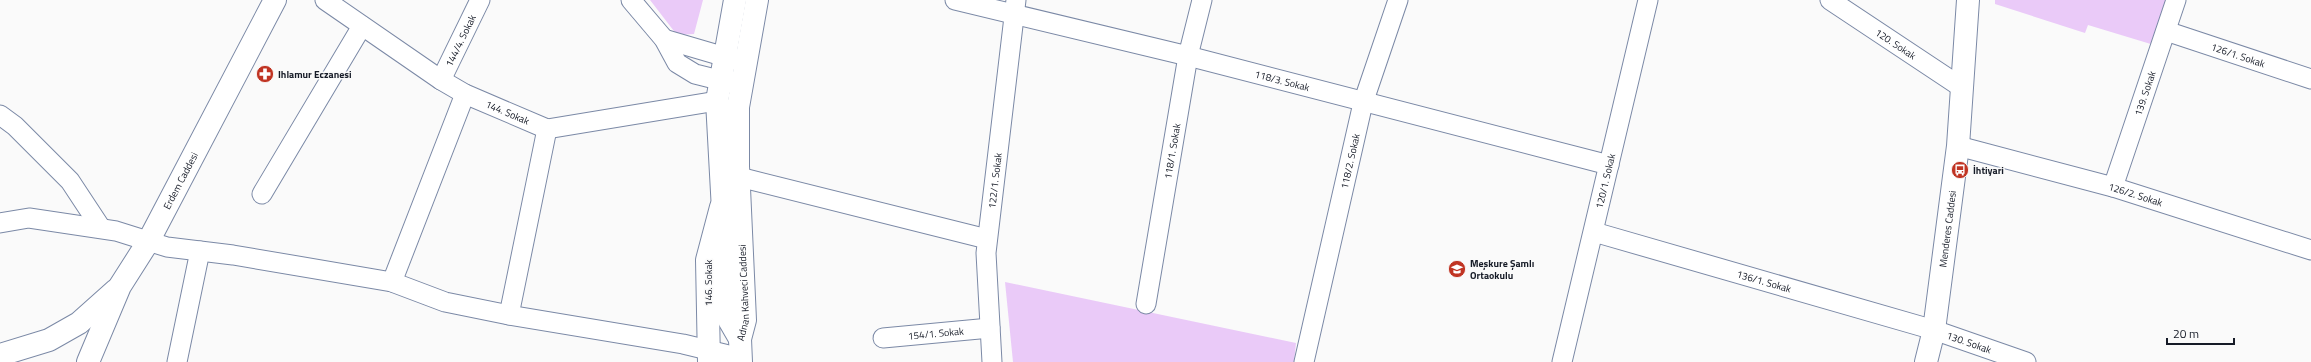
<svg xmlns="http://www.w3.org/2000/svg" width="2311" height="362" viewBox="0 0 2311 362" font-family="'Titillium Web',sans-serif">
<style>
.green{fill:#eacaf8}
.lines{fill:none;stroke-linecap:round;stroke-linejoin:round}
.minor-casing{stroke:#7b89a6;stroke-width:21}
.tertiary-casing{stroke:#7b89a6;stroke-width:24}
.secondary-casing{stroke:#7b89a6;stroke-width:24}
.primary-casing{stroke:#7b89a6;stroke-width:24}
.minor{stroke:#fff;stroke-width:19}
.tertiary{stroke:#fff;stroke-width:22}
.secondary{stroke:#fff;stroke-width:22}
.primary{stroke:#fff;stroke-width:22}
.labels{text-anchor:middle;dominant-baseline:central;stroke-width:3;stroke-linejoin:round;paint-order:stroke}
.street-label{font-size:10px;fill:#161b27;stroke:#fafafa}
.poi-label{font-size:10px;font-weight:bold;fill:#161b27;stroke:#fafafa;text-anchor:start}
</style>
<rect width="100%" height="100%" fill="#fafafa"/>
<path class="green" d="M650 0H703L694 34 677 35Z
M1995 0H2169L2154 45 2088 25 2085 33 1995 4Z
M1005 282 1296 343 1294 362H1013Z"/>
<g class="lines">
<defs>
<g id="minor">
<path id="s1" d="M325 0 441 80 465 94 547 129 717 101"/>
<path d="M631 0 664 39 677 63 695 74 735 84"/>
<path id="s2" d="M955 0 1188 56 1609 165"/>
<path id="s3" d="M1830 0 1961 87"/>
<path id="s4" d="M2166 31 2311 79"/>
<path d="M664 39 739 61"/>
<path id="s5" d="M441 80 480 0"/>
<path d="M0 115 15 126 70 181 101 228"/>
<path id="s6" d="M1958 146 2113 187 2311 250"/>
<path d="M739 177 987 239"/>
<path id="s7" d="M2113 187 2176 0"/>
<path d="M262 194 362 26"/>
<path d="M0 223 29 218 116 231 167 247 233 255 392 282 445 302 509 315 683 344 741 358"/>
<path id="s8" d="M1594 232 1934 330 2026 362"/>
<path d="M392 282 465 94"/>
<path id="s9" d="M1146 304 1188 56 1202 0"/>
<path d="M509 315 547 129"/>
<path id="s10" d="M883 338 990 328"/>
<path d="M177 362 200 251"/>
<path id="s11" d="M992 362 986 253 1016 0"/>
<path id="s12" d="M1304 362 1363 103 1398 0"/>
<path id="s13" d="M1562 362 1648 0"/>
</g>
<path id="tertiary" d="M709 362 707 260 721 207"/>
<g id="secondary">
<path d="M735 0 717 101 729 320 740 339"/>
<path d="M0 355 49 340 79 323 116 290"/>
<path id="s14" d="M88 362 120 286 148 242 275 0"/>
<path id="s15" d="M741 362 740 339 745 320 738 166V107L757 0"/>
</g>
<g id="primary">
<path id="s16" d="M1926 362 1934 330 1958 146 1968 0"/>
</g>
</defs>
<use href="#minor" class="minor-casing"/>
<use href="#tertiary" class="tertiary-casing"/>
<use href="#secondary" class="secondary-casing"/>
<use href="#primary" class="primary-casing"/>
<use href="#minor" class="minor"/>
<use href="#tertiary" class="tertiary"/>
<use href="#secondary" class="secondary"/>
<use href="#primary" class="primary"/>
</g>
<defs>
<symbol id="pharmacy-disc" viewBox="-11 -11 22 22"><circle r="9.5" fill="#c03423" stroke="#fafafa"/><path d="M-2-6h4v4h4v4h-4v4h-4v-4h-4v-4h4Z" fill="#fff"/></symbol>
<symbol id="bus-disc" viewBox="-11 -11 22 22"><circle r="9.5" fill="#c03423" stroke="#fafafa"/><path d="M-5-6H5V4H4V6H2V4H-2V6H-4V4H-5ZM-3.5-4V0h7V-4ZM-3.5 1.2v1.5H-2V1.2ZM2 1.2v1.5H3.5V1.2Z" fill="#fff"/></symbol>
<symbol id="school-disc" viewBox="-11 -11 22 22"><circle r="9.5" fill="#c03423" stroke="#fafafa"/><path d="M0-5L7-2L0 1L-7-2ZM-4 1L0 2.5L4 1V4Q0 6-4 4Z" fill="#fff"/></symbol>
</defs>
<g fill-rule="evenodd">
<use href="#pharmacy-disc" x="255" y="64" width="20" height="20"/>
<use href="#bus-disc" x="1950" y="160" width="20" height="20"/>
<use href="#school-disc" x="1447" y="259" width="20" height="20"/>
</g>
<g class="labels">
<g class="street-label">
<text stroke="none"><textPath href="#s5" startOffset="44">144/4. Sokak</textPath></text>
<text stroke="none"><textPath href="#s3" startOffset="79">120. Sokak</textPath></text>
<text stroke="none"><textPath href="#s4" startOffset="76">126/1. Sokak</textPath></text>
<text stroke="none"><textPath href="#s2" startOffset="337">118/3. Sokak</textPath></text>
<text stroke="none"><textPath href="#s7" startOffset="99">139. Sokak</textPath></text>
<text stroke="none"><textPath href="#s1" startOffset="215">144. Sokak</textPath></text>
<text stroke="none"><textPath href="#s9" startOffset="155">118/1. Sokak</textPath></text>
<text stroke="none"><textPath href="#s12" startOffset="206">118/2. Sokak</textPath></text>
<text stroke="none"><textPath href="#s14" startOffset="204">Erdem Caddesi</textPath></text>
<text stroke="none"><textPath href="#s11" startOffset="182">122/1. Sokak</textPath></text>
<text stroke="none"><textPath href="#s13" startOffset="186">120/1. Sokak</textPath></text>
<text stroke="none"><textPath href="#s6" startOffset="184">126/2. Sokak</textPath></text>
<text stroke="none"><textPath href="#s16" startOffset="135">Menderes Caddesi</textPath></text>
<text stroke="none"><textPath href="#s8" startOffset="177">136/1. Sokak</textPath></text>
<text transform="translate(708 283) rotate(-90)">146. Sokak</text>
<text stroke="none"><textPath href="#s15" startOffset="70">Adnan Kahveci Caddesi</textPath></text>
<text stroke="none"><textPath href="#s10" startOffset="53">154/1. Sokak</textPath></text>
<text stroke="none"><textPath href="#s8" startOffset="391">130. Sokak</textPath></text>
</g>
<g class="poi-label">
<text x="278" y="74">Ihlamur Eczanesi</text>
<text x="1973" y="170">İhtiyari</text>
<text x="1470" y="263">Meşkure Şamlı<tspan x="1470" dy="12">Ortaokulu</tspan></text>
</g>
</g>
<path d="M2167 338v6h67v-6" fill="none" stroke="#161b27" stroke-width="2"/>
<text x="2173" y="338" font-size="12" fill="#161b27" stroke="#fafafa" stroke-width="3" paint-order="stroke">20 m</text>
</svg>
